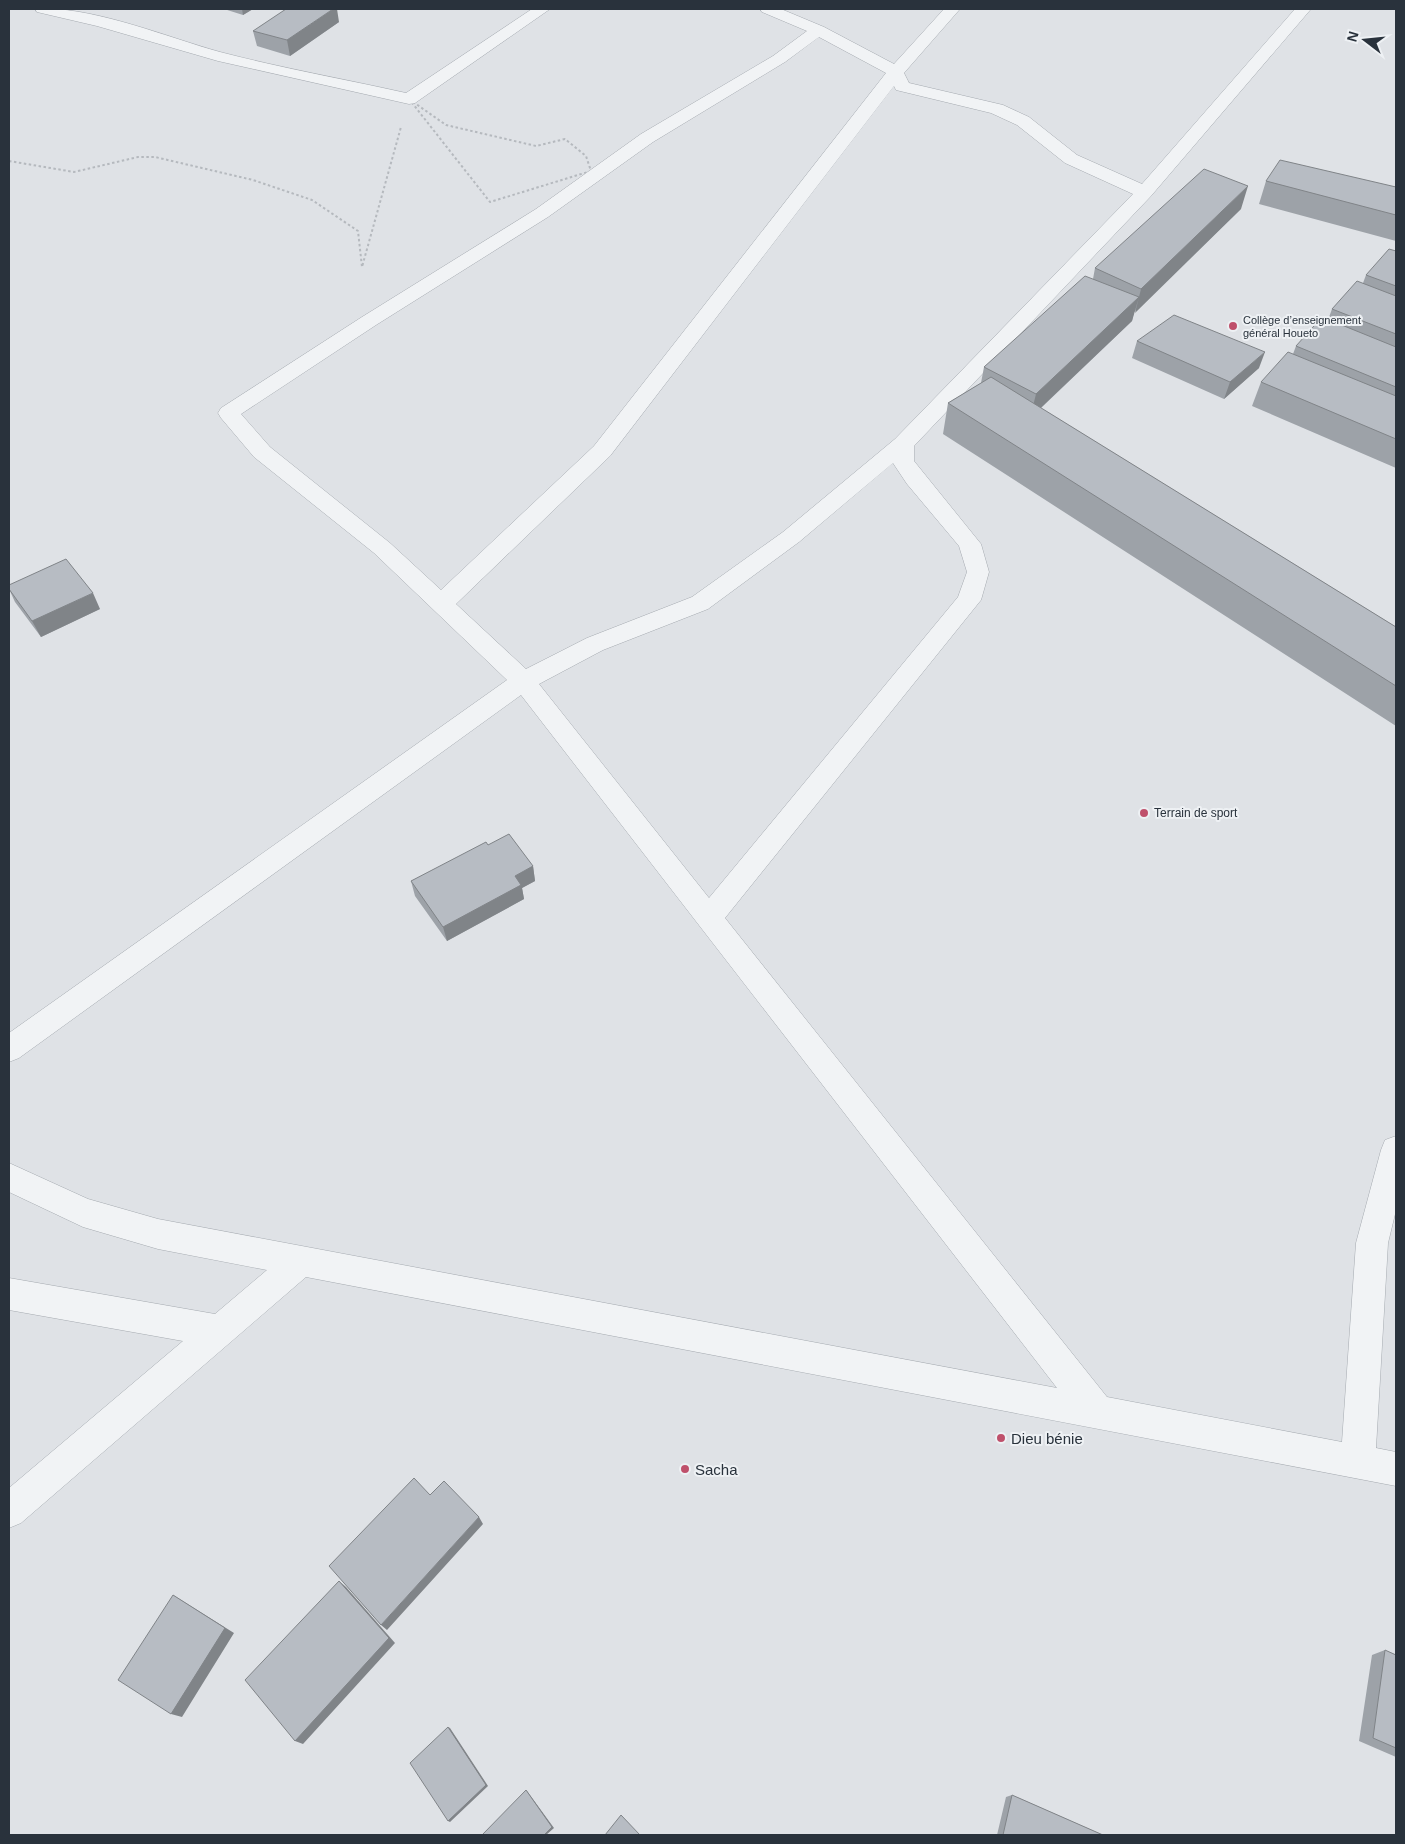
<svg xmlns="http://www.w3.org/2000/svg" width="1405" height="1844" viewBox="0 0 1405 1844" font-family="Arial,sans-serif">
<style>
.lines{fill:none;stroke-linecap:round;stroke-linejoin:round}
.minor-casing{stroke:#a5aab0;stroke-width:1}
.path{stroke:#b5b9be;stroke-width:2;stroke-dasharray:2.5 2.5;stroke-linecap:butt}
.minor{fill:#f1f3f5;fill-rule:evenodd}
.wall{fill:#9da2a8}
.shaded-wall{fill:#808488}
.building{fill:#b7bcc3;stroke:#808488}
.poi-dot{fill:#bf506b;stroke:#eef1f4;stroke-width:2}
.labels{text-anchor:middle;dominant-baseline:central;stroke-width:4;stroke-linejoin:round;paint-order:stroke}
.far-poi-label{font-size:11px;fill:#29323c;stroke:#eef1f4;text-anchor:start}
.poi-label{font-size:12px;fill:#29323c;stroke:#eef1f4;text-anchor:start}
.near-poi-label{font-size:15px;fill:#29323c;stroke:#eef1f4;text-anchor:start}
</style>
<rect width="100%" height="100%" fill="#dfe2e6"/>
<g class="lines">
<defs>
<path id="minor" d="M35 9C90 5 166 37 220 52 281 68 344 79 406 93L532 9H550L415 103 409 104 218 61 97 26 37 12Z
M760 9H781L824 27 894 64 944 9H960L904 73 909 83 1003 105 1029 117 1077 155 1142 184 1295 9H1311L1151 196 914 446V461L981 544 989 572 981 600 725 918 1107 1397 1342 1442 1356 1243 1381 1150 1385 1140 1396 1136V1210L1388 1243 1376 1448 1396 1452V1486L306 1277 21 1523 9 1528V1488L183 1341 9 1310V1278L215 1314 267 1270 158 1249 83 1227 9 1192V1163L88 1199 158 1219 1057 1388 521 695 19 1058 9 1062V1033L507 680 374 553 254 457 221 418 218 413 221 408 362 317 536 209 641 134 773 56 807 31 762 12ZM819 37 886 73 594 446 441 590 390 543 270 447 241 414 376 325 548 217 653 142 785 62ZM894 86 896 90 991 113 1017 125 1065 163 1133 194 895 439 783 532 692 597 587 638 526 669 456 604 610 456ZM893 463 907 484 959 546 967 572 958 597 709 898 539 684 603 650 708 609 799 542Z"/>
</defs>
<use href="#minor" class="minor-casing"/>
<path class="path" d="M409 99 446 125 536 146 565 139 586 156 591 171 490 202Z
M9 161 74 172 138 157H155L253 180 312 200 358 231 362 267 401 127"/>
<use href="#minor" class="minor"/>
</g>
<path class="wall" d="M224 9H253L243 15Z
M339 22 290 56 257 46 253 31Z
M1266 181 1396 187V241L1259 204Z
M1241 209 1134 312 1132 321 1041 408 1396 627V726L943 434 948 403 981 383 984 367 1093 279 1095 268Z
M1396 251V468L1252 406 1261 382 1293 354 1296 346 1328 320 1332 309 1363 283 1366 275Z
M1137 341 1259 368 1224 399 1132 358Z
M9 589 100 609 41 637 15 602Z
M488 845 533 866 535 881 522 888 524 899 447 941 415 896 411 881Z
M1385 1650 1396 1655V1757L1359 1741 1372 1655Z
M1012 1795 1103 1835H997L1006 1797Z"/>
<path class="shaded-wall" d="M242 9H253L243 15Z
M333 9H337L339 22 290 56 287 40Z
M1248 186 1241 209 1135 313 1141 289Z
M1139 297 1132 321 1030 418 1036 394Z
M1265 352 1259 368 1224 399 1230 382Z
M93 593 100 609 41 637 32 621Z
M533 866 535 881 522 888 524 899 447 941 443 927 515 876Z
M479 1517 483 1524 387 1630 381 1625Z
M339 1581 346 1587 395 1643 303 1744 295 1741Z
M173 1595 234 1633 182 1717 171 1714Z
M448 1727 450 1728 488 1786 450 1822 448 1821Z
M526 1790 527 1791 554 1828 546 1835H544Z"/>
<path class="building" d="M286 9H333L287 40 253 31Z
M1280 160 1396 187V215L1266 181Z
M1204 169 1248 186 1141 289 1095 268Z
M1389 249 1396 251V286L1366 275Z
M1085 276 1139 297 1036 394 984 367Z
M1357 281 1396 296V334L1332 309Z
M1174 315 1265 352 1230 382 1137 341Z
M1322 317 1396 347V387L1296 346Z
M1288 352 1396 396V439L1261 382Z
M991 377 1396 627V686L948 403Z
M66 559 93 593 32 621 9 589V585Z
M509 834 533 866 515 876 521 885 443 927 411 881 486 842 488 845Z
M414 1478 430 1495 444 1481 479 1517 381 1625 329 1566Z
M339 1581 389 1638 295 1741 245 1680Z
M173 1595 225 1628 171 1714 118 1680Z
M1385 1650 1396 1655V1748L1373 1738Z
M448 1727 486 1785 448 1821 410 1763Z
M526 1790 552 1827 544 1835H482Z
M1012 1795 1103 1835H1003Z
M621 1815 640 1835H605Z"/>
<g class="poi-dot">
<circle cx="1233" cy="326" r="5"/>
<circle cx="1144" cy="813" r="5"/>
<circle cx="1001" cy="1438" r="5"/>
<circle cx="685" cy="1469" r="5"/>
</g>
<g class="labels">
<g class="far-poi-label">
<text x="1243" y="320">Collège d’enseignement<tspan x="1243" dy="13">général Houeto</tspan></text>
</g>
<g class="poi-label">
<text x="1154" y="813">Terrain de sport</text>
</g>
<g class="near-poi-label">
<text x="1011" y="1438">Dieu bénie</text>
<text x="695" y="1469">Sacha</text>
</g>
</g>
<rect width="1405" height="1844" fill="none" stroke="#29323c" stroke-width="20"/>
<g transform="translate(1365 40) rotate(286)" stroke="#eef1f4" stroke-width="4" paint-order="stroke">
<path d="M0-4L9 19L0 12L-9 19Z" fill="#29323c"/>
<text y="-8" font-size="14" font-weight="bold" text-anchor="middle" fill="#29323c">N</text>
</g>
</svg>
